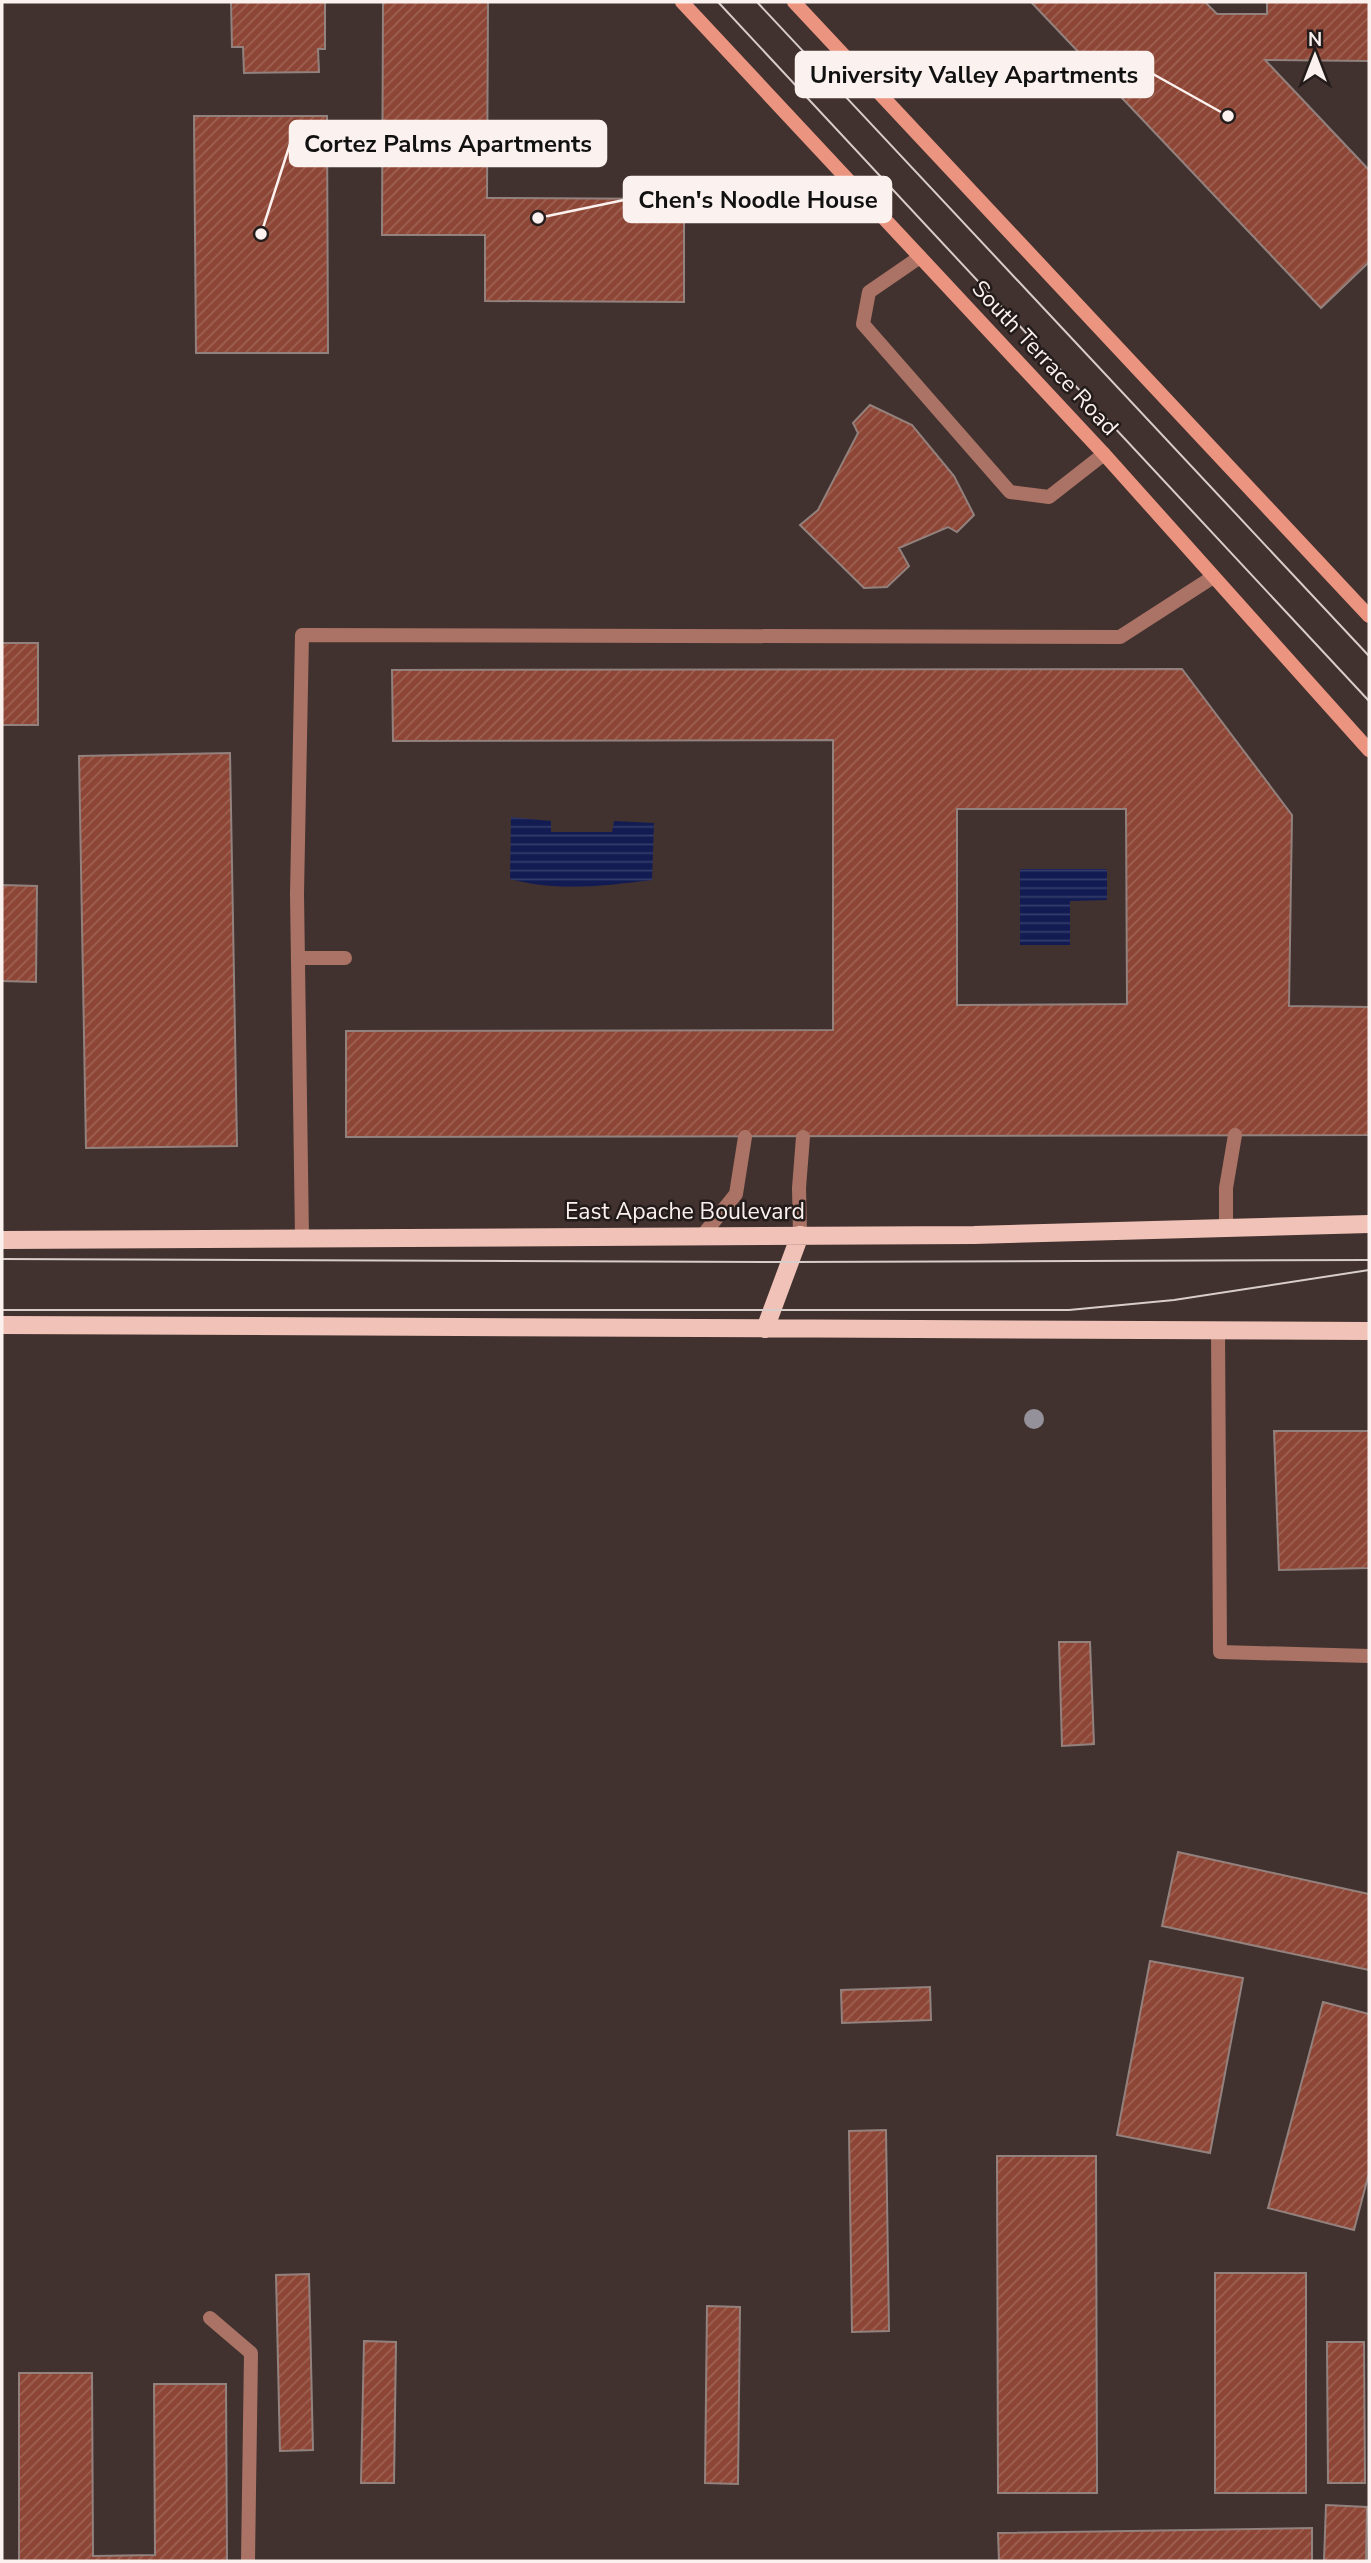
<svg xmlns="http://www.w3.org/2000/svg" width="1371" height="2563" viewBox="0 0 1371 2563" font-family="'Nunito Sans',sans-serif">
<style>
.water{fill:url(#water-rules)}
.building{fill:url(#building-hatch);stroke:#93817d;stroke-width:2;fill-rule:evenodd}
.lines{fill:none;stroke-linecap:round;stroke-linejoin:round}
.lane{stroke:#aa7366;stroke-width:14}
.secondary{stroke:#eb9480;stroke-width:14}
.primary{stroke:#f1c3b8;stroke-width:18}
.tram{stroke:#d8cdca;stroke-width:2}
.tree{fill:#94919a}
.labels{text-anchor:middle;dominant-baseline:central;stroke-width:5;stroke-linejoin:round;paint-order:stroke}
.street-label{font-size:23px;fill:#fbf1ee;stroke:#231c1a}
.leader{fill:none;stroke:#fbf1ee;stroke-width:2.5}
.callout-dot{fill:#fbf1ee;stroke:#231c1a;stroke-width:2.5}
.callout{fill:#fbf1ee;stroke:#fbf1ee;stroke-width:2.5}
.callout-label{font-size:24px;text-anchor:middle;font-weight:bold;fill:#111}
</style>
<defs>
<pattern id="water-rules" width="6" height="5" patternUnits="userSpaceOnUse" patternTransform="scale(1.75)"><rect width="6" height="5" fill="#121b52"/><path d="M0 2.5h6" fill="none" stroke="#353d6b"/></pattern>
<pattern id="building-hatch" width="6" height="6" patternUnits="userSpaceOnUse" patternTransform="scale(1.75)"><rect width="6" height="6" fill="#8d4636"/><path d="M-1 1l2-2M0 6l6-6M5 7l2-2" fill="none" stroke="#9e6153"/></pattern>
</defs>
<rect width="100%" height="100%" fill="#41322f"/>
<path class="water" d="M511 817 551 821V832H612L614 821 654 823 652 880C603 886 558 892 510 879Z
M1020 869H1107V900L1070 901V945H1020Z"/>
<path class="building" d="M231 2H325V49H318L319 72 244 73 243 47H232Z
M383 2H488L487 198 684 199V302L485 301V235H382Z
M1031 2H1205L1217 14H1267V2H1369V61L1265 60 1369 170V262L1321 308Z
M194 116H327L328 353H196Z
M870 405 912 425 954 476 974 515 957 532 948 527 899 548 909 566 887 587 864 588 800 525 818 510 858 433 853 423Z
M2 643H38V725H2Z
M1182 669 1292 815 1289 1006 1369 1007V1135L346 1137V1031L833 1030V740L393 741 392 670ZM957 809H1126L1127 1004 957 1005Z
M230 753 237 1146 86 1148 79 756Z
M2 885 37 886 36 982 2 981Z
M1274 1431H1369V1568L1279 1570Z
M1059 1642H1090L1094 1744 1062 1746Z
M1178 1852 1369 1894V1970L1162 1926Z
M1150 1961 1243 1978 1210 2153 1117 2135Z
M930 1987 931 2020 842 2023 841 1990Z
M1323 2002 1369 2014V2173L1354 2230 1268 2208Z
M886 2130 889 2331 852 2332 849 2131Z
M997 2156H1096L1097 2493H998Z
M1215 2273H1306V2493H1215Z
M309 2274 313 2450 280 2451 276 2275Z
M707 2306 740 2307 738 2484 705 2483Z
M364 2341 396 2342 394 2483H361Z
M1327 2342H1364L1365 2483H1328Z
M19 2373H92L93 2556 155 2555 154 2384H226L227 2561H19Z
M1326 2505 1367 2507 1366 2561H1324Z
M1312 2528V2561H999L998 2533Z"/>
<g class="lines">
<path class="lane" d="M920 257 869 292 863 324 1010 492 1049 497 1104 454
M299 958H345
M1226 1228V1188L1235 1135
M703 1235 736 1194 745 1137
M800 1235 799 1188 803 1137
M302 1237 297 894 302 635 1120 637 1213 577
M1218 1331 1220 1652 1369 1656
M210 2318 251 2353 248 2561"/>
<path class="secondary" d="M682 2 1104 454 1369 750
M794 2 1369 616"/>
<path class="primary" d="M2 1240 974 1235 1369 1224
M2 1325 1369 1331
M765 1329 800 1235"/>
<path class="tram" d="M718 2 1369 701
M757 2 1369 656
M2 1259 790 1262 1369 1260
M2 1310H1069L1174 1300 1369 1270"/>
</g>
<circle class="tree" cx="1034" cy="1419" r="10"/>
<g class="labels">
<g class="street-label">
<text transform="translate(1045 358) rotate(47)">South Terrace Road</text>
<text x="685" y="1211">East Apache Boulevard</text>
</g>
</g>
<path class="leader" d="M1228 116L1153 74M261 234L290 144M538 218L624 200"/>
<g class="callout-dot">
<circle cx="1228" cy="116" r="7"/>
<circle cx="261" cy="234" r="7"/>
<circle cx="538" cy="218" r="7"/>
</g>
<g class="callout">
<rect x="796" y="52" width="357" height="45" rx="7"/>
<rect x="290" y="121" width="316" height="45" rx="7"/>
<rect x="624" y="177" width="267" height="45" rx="7"/>
</g>
<g class="callout-label">
<text x="974" y="83">University Valley Apartments</text>
<text x="448" y="152">Cortez Palms Apartments</text>
<text x="758" y="208">Chen's Noodle House</text>
</g>
<rect width="1371" height="2563" fill="none" stroke="#fbf1ee" stroke-width="7"/>
<g transform="translate(1315 56)" stroke="#231c1a" stroke-width="5" paint-order="stroke">
<path d="M0-5L12 26L0 18L-12 26Z" fill="#fbf1ee"/>
<text y="-10" font-size="19" font-weight="bold" text-anchor="middle" fill="#fbf1ee">N</text>
</g>
</svg>
